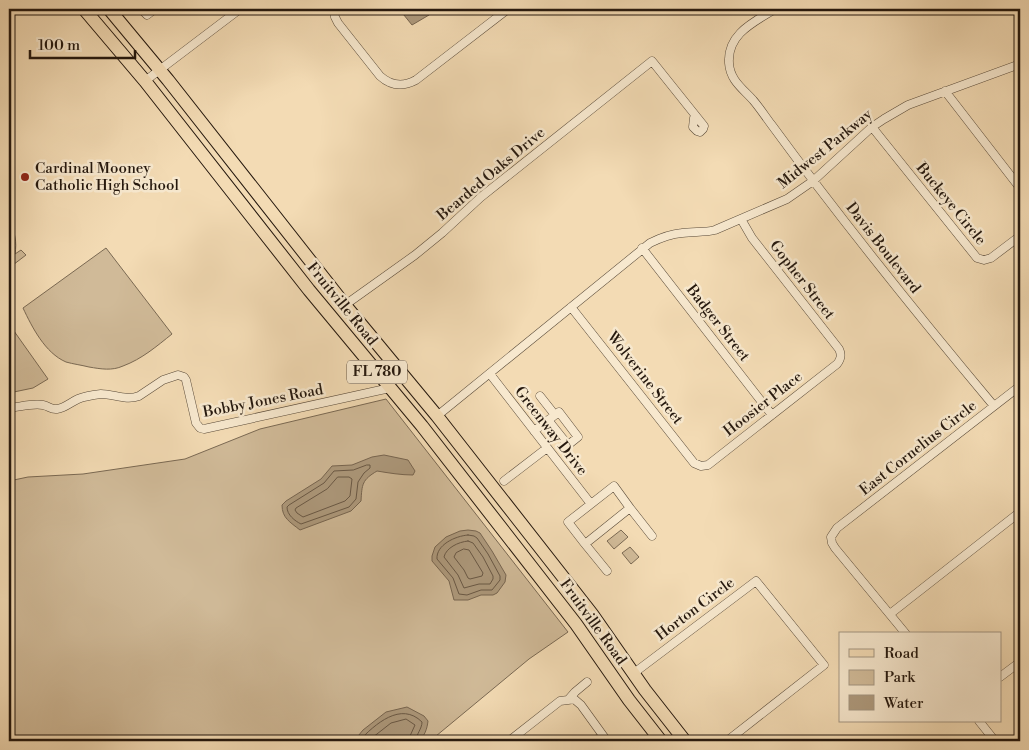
<svg xmlns="http://www.w3.org/2000/svg" width="1029" height="750" viewBox="0 0 1029 750" font-family="'Libre Bodoni',serif">
<style>
.green{fill:#d0ba98;stroke:#7a6953}
.water{fill:#ad997c;stroke:#776550}
.lines{fill:none;stroke-linecap:round;stroke-linejoin:round}
.shore{stroke:#695845;stroke-width:1}
.street-casing{stroke:#584938;stroke-width:9}
.primary-casing{stroke:#25180e;stroke-width:14}
.street{stroke:#f7e8ce;stroke-width:8}
.primary{stroke:#f3dbb4;stroke-width:12}
.poi-dot{fill:#8f2418;stroke:#f7e8ce;stroke-width:2}
.labels{text-anchor:middle;dominant-baseline:central;stroke-width:5;stroke-linejoin:round;paint-order:stroke}
.shield{fill:#f7e8ce;stroke:#645648;stroke-width:1}
.shield-label{font-size:14px;font-weight:bold;fill:#25180e}
.street-label{font-size:15px;fill:#25180e;stroke:#f7e8ce}
.poi-label{font-size:15px;fill:#25180e;stroke:#f7e8ce;text-anchor:start}
</style>
<rect width="100%" height="100%" fill="#f3dbb4"/>
<filter id="stains"><feTurbulence type="fractalNoise" baseFrequency=".004" numOctaves="4"/><feColorMatrix values="0 0 0 0 .2 0 0 0 0 .09 0 0 0 0 .02 0 0 0 .5 -.17"/></filter>
<radialGradient id="worn" r=".72"><stop offset=".6" stop-color="#630" stop-opacity="0"/><stop offset="1" stop-color="#630" stop-opacity=".3"/></radialGradient>
<path class="green" d="M9 221C15 232 17 242 15 254L21 250 26 255 9 268 10 243Z
M106 248 172 334C157 346 142 359 123 366 112 371 101 369 89 367 81 365 73 364 66 362 45 353 32 327 23 308Z
M9 324 48 379 33 388 9 393Z
M386 399 568 632 529 659 430 741H9V481L28 477 83 474 185 459 260 429Z
M621 530 628 537 614 549 607 541Z
M630 547 639 557 631 564 622 553Z"/>
<path class="water" d="M399 9H436L429 15 412 25Z
M384 455 408 460 415 471 413 475C401 475 389 473 377 471 362 480 362 484 361 501L351 511 300 530C290 522 282 518 282 505L286 501 321 479 332 466 352 465 372 457Z
M468 530 476 531 480 533 492 551 506 575 505 582 497 593 493 595H481L468 600H454L449 581 432 561V556L435 547 446 537 460 531Z
M407 707 424 716 428 721C427 729 425 736 418 741H354L363 730 386 712Z"/>
<g class="lines">
<path class="shore" d="M367 465H370V468L364 473 358 482 356 499 349 507 301 524C295 521 287 515 287 507L289 505 324 483 334 471 353 470Z
M338 477H349L352 479 350 496 345 501 303 517 297 513 295 510 296 508 327 489Z
M468 535 474 536 477 538 488 554 500 576V580L492 590H481L467 595 459 594 453 578 437 559C436 545 455 536 468 535Z
M468 541 473 543 483 557 493 576V579L490 584H479L464 588 458 575 444 557C446 548 458 542 468 541Z
M464 549 469 550 483 573 482 576 470 579 468 578 464 570 454 557 456 553Z
M359 741C375 724 401 701 422 722 422 729 416 734 416 741
M368 741 391 723 406 719 415 725 410 736 409 741"/>
<defs>
<path id="street" d="M141 9 147 15 155 9
M333 9 335 17 338 23 380 76C391 86 403 87 416 80L508 9
M775 9C754 22 727 34 729 63 730 80 742 88 753 100 759 107 765 116 771 124 842 221 917 314 994 406
M145 81 240 9
M945 91 1020 188
M872 127 977 258 984 260 991 258 1020 236
M642 248 772 415
M345 305 415 255 442 233 481 197 652 61 704 126 703 129 700 132 697 131 693 127 694 118 696 116
M571 307 694 463 701 466 708 465 837 364C841 359 842 355 839 349L752 238 741 219
M490 374 591 504
M540 396 555 415
M9 408C20 407 32 403 43 405 49 406 51 410 57 409 65 408 71 402 78 399 85 396 93 395 101 394 114 394 126 401 139 396L163 380 178 375 184 377 186 380 196 423 200 428 204 429 390 388
M437 416 650 243C660 238 671 234 682 233 693 231 704 233 715 230L787 199 813 181 872 127 884 119 908 105 1020 64
M534 431 559 412 578 437 568 445 548 420
M504 481 547 448
M614 486 630 508 585 544 568 522Z
M630 508 652 536
M585 544 607 571
M890 614 1020 512
M906 634 835 548 832 543 831 537 837 528 1020 386
M634 673 756 581 824 665 727 741
M1000 677 1020 662
M568 700 574 699 581 705 607 741
M979 721 995 741
M509 741 560 701 568 700 575 692 587 682
M594 741 603 736"/>
<path id="primary" d="M84 9 145 81 309 290 422 426 576 624 629 700 661 741
M109 9 168 80 345 305 437 416 592 614 645 690 685 741"/>
</defs>
<use href="#street" class="street-casing"/>
<use href="#primary" class="primary-casing"/>
<use href="#street" class="street"/>
<use href="#primary" class="primary"/>
</g>
<circle class="poi-dot" cx="25" cy="177" r="5"/>
<g class="labels">
<rect class="shield" x="347" y="360.5" width="60" height="23" rx="4"/>
<g class="shield-label">
<text x="377" y="372">FL 780</text>
</g>
<g class="street-label">
<text transform="translate(825 149) rotate(-39)">Midwest Parkway</text>
<text transform="translate(491 174) rotate(-40)">Bearded Oaks Drive</text>
<text transform="translate(951 204) rotate(51)">Buckeye Circle</text>
<text transform="translate(883 248) rotate(52)">Davis Boulevard</text>
<text transform="translate(802 280) rotate(52)">Gopher Street</text>
<text transform="translate(342 304) rotate(51)">Fruitville Road</text>
<text transform="translate(718 323) rotate(52)">Badger Street</text>
<text transform="translate(645 378) rotate(52)">Wolverine Street</text>
<text transform="translate(263 401) rotate(-11)">Bobby Jones Road</text>
<text transform="translate(763 404) rotate(-38)">Hoosier Place</text>
<text transform="translate(551 431) rotate(52)">Greenway Drive</text>
<text transform="translate(918 448) rotate(-38)">East Cornelius Circle</text>
<text transform="translate(695 609) rotate(-37)">Horton Circle</text>
<text transform="translate(593 622) rotate(54)">Fruitville Road</text>
</g>
<g class="poi-label">
<text x="35" y="168">Cardinal Mooney<tspan x="35" dy="17">Catholic High School</tspan></text>
</g>
</g>
<rect width="1029" height="750" fill="none" stroke="#f3dbb4" stroke-width="30"/>
<rect x="10" y="10" width="1009" height="730" fill="none" stroke="#25180e" stroke-width="2.5"/>
<rect x="15" y="15" width="999" height="720" fill="none" stroke="#25180e"/>
<rect x="839" y="632" width="162" height="90" fill="#f7e8ce" stroke="#a39581"/>
<rect x="849" y="649" width="25" height="8" fill="#f3dbb4" stroke="#a39581"/>
<text x="884" y="658" font-size="15" fill="#25180e">Road</text>
<rect x="849" y="670" width="25" height="15" fill="#d0ba98" stroke="#a39581"/>
<text x="884" y="682" font-size="15" fill="#25180e">Park</text>
<rect x="849" y="695" width="25" height="15" fill="#ad997c" stroke="#a39581"/>
<text x="884" y="708" font-size="15" fill="#25180e">Water</text>
<path d="M30 50v8h105v-8" fill="none" stroke="#25180e" stroke-width="2.5"/>
<text x="38" y="50" font-size="15" fill="#25180e" stroke="#f7e8ce" stroke-width="4" paint-order="stroke">100 m</text>
<rect width="100%" height="100%" filter="url(#stains)"/>
<rect width="100%" height="100%" fill="url(#worn)"/>
</svg>
